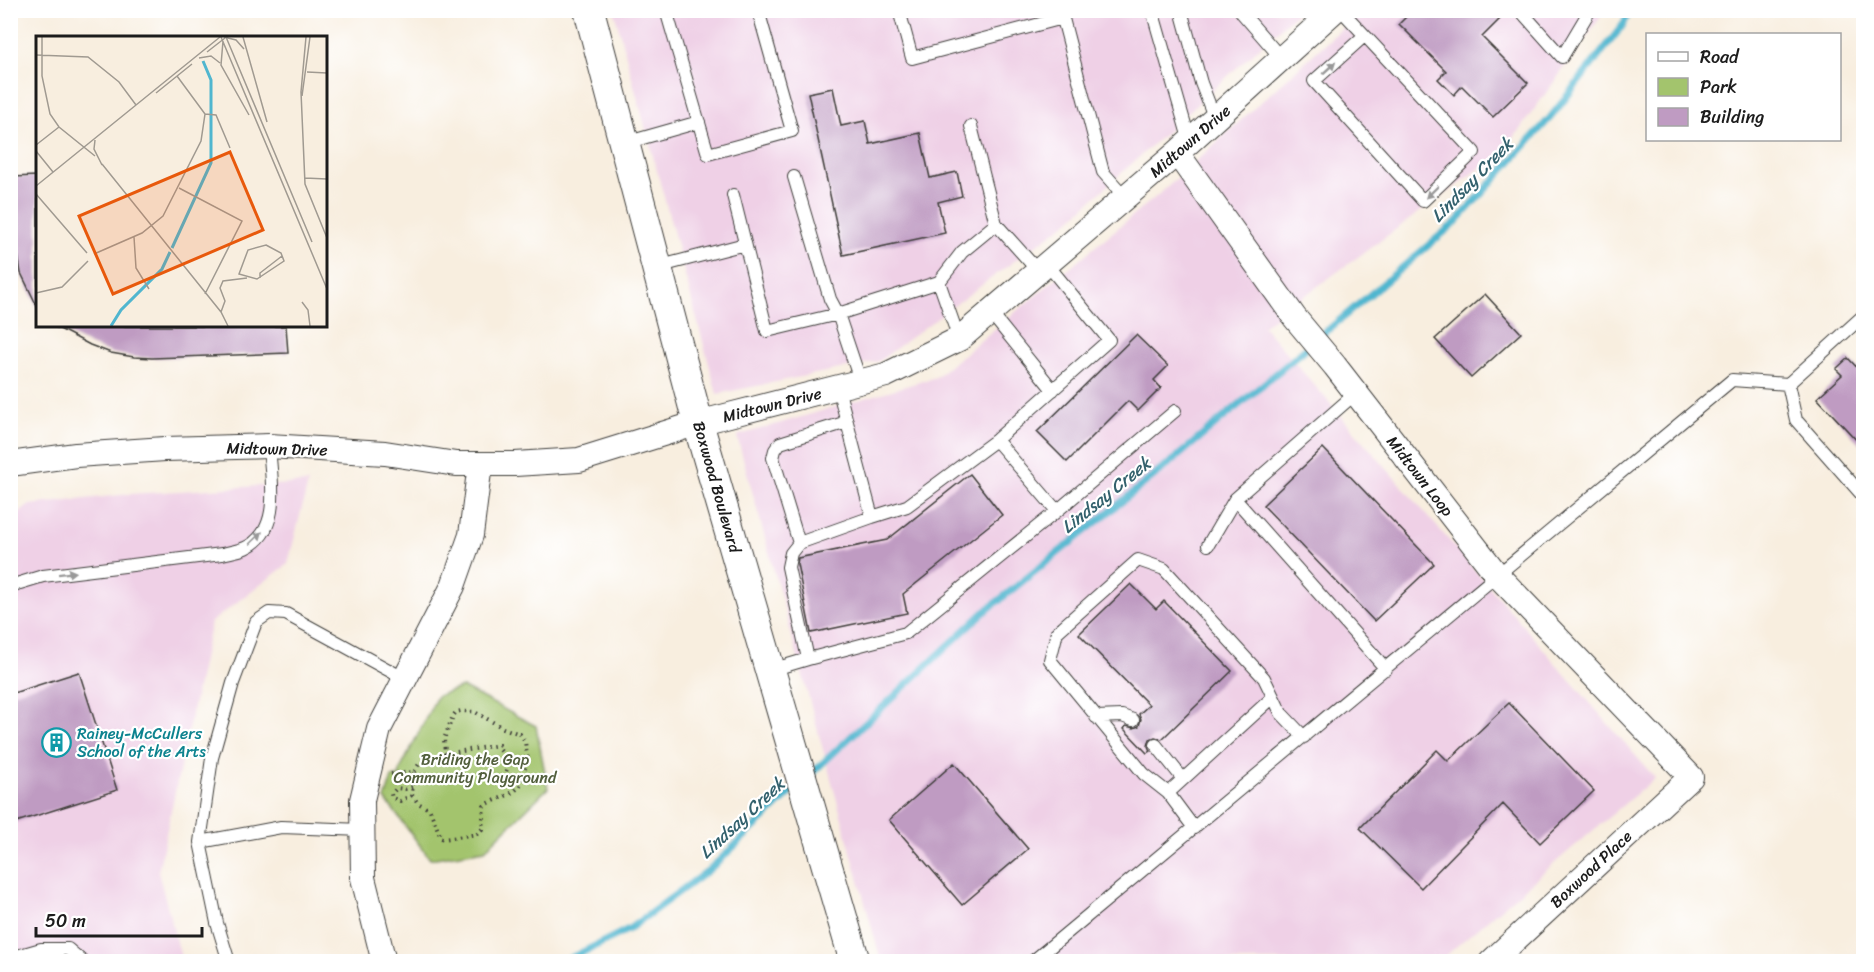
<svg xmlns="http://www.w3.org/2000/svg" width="1874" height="972" viewBox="0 0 1874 972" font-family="Sriracha,sans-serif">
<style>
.built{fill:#efd0e6}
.green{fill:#a3c46d;stroke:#607044;stroke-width:1.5}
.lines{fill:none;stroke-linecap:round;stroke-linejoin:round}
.stream{stroke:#50b6cf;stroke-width:7}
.building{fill:#bf9bc2}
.service-casing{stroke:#3d3c39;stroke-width:14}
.minor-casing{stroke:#3d3c39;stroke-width:26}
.tertiary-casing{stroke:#3d3c39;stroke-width:32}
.path{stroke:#3d3c39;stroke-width:4;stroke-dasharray:1.5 4.5;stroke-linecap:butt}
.service{stroke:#fff;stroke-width:12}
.minor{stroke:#fff;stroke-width:24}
.tertiary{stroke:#fff;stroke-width:30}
.oneway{fill:#999}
.labels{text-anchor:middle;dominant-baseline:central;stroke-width:4.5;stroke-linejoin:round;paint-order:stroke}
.street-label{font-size:16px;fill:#1c1c1c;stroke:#fff}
.culture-label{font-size:16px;fill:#0d838f;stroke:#fff;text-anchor:start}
.park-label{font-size:16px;fill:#525f3c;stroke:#fff}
.water-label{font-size:18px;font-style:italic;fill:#33616d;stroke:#fff}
.inset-river{fill:none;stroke:#50b6cf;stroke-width:3}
.inset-road{fill:none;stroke:#a09a91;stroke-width:1.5}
.view{fill:#e8590c;fill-opacity:0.15;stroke:#e8590c;stroke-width:3}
.inset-edge{fill:none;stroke:#1c1c1c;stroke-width:3}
</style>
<rect width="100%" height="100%" fill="#fff"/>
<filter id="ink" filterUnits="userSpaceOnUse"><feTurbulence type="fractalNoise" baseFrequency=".0167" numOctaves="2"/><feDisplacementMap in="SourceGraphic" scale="12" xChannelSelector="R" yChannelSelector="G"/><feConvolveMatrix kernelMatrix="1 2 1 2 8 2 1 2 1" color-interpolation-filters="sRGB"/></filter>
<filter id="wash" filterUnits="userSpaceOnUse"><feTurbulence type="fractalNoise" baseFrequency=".008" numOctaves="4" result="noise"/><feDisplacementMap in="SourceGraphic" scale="24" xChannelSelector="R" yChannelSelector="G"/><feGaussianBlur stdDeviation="1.35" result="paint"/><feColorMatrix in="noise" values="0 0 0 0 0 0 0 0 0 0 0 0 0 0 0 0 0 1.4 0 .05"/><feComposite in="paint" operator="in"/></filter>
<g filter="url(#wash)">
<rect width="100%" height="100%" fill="#f8eedf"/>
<path class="built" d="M614 11H1299L1070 220 879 361 717 394Z
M1361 11H1605L1505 150 1263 326 1655 778 1439 961H881L737 436 936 377 1163 191Z
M308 483 288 564 211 622 158 872 182 961 11 962V519L30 505 131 494Z"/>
<path class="green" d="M462 687 536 726 548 788 485 850 430 859 385 799 392 777H399L400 770 437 696Z"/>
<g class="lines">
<path class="stream" d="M810 775 982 614 1171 462 1455 223 1550 118 1623 25 1630 10
M563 962 629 929 710 869 795 789"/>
</g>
<g id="blocks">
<path class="building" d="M1413 10H1509L1482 37 1528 83 1493 117 1462 86 1454 95 1438 79 1446 71 1399 24Z
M833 88 841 126 865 121 870 144 920 133 930 178 957 172 962 196 938 202 945 233 843 255 808 93Z
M38 176V308L21 273 17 248 11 177Z
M1485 294 1521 333 1471 378 1435 339Z
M54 326H286L288 353 152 358 134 357 111 353 90 345Z
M1136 335 1168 366 1154 380 1161 388 1138 411 1128 401 1067 462 1037 432Z
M1848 358 1863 374V447L1817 398 1842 375 1836 369Z
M1323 448 1434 564 1374 621 1263 505Z
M970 474 1002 515 903 594 907 613 811 633 797 564 798 558 887 540Z
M1131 584 1156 609 1164 601 1232 671 1162 739 1155 737 1150 739 1148 746 1150 751 1147 753 1124 729 1126 726 1134 728 1139 726 1141 719 1139 714 1149 705 1079 634Z
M79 672 117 790 10 824V694Z
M1509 703 1594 791 1540 843 1503 804 1421 888 1360 828 1437 750 1448 761Z
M954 763 1028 849 962 905 889 820Z"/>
</g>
</g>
<g filter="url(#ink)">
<use href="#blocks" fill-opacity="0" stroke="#3d3c39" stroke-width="1.5"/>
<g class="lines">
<defs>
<path id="service" d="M666 10 708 154 792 131 758 10
M899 10 912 58 1063 18
M1152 10 1190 142
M1181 10 1201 83 1215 119
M1244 10 1242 13 1282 59
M1341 10 1474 152 1423 201 1314 81 1364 36
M1520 10 1562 57 1590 10
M1061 11 1103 172 1125 197
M971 126 996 224 1038 271
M625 143 699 122
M794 177 830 299 838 314 861 383
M733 195 767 331 838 314 939 282 962 252 996 224
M657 267 745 244
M939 282 959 339
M990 312 1053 390
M1788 384 1796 420 1864 497
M838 388 872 517 907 506 996 440 1109 340 1047 264
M1356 393 1235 499 1386 669
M847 422 780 443 775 450 773 458 799 543 872 517
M996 440 1057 511 1175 411
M1208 545 1235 499
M10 586 43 576 222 554C229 552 238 551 245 548 283 531 271 479 269 446
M808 659 906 633 1057 511
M771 670 808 659 788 567 791 553 799 543
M1096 717 1122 716 1133 720
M1156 745 1183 779
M1168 793 1272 698
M1194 828 1168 793 1144 774 1050 660 1057 632 1138 560 1164 569 1264 678 1281 713 1304 737
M363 830 281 827 200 842 212 758 233 683 256 622 269 613 286 614 405 679
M200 842 217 923 229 962
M10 958 41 949H68L83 962
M1032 962 1732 380 1788 384 1864 315"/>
<path id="minor" d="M1177 153 1295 318 1335 366 1498 576 1691 777 1491 962
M10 464 76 455 165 449 269 446 385 453 456 464H515L579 460 698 423 886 375 959 339 1177 153 1335 10
M384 962 363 878 362 800 379 729 453 586 471 535 480 464"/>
<path id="tertiary" d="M589 10 698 423 855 962"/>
</defs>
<use href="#service" class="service-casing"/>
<use href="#minor" class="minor-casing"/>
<use href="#tertiary" class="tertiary-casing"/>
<path class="path" d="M445 754 499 745 500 750 510 761 503 780 485 783
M391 774 414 772 419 764 445 754 444 739 453 716 456 712 461 711 475 712 503 728 520 734 525 742 528 761 522 775C525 794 495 798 484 806L482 829 477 834 444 839 441 838 430 810 418 803 412 795 414 772
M504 779 513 778
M412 787 405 789 397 788 391 794 392 798 400 801 412 795"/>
<use href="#service" class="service"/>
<use href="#minor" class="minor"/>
<use href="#tertiary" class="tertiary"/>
</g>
<defs><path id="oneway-solid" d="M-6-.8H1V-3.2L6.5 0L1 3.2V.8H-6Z" transform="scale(1.5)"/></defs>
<g class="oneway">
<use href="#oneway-solid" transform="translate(1329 68) rotate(-42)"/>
<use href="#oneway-solid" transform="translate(1432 192) rotate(136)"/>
<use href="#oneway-solid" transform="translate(256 538) rotate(-44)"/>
<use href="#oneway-solid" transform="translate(67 573) rotate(-7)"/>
</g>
</g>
<defs>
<symbol id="building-ring" viewBox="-11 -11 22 22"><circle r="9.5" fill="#fff" stroke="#0f9aa8" stroke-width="1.5"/><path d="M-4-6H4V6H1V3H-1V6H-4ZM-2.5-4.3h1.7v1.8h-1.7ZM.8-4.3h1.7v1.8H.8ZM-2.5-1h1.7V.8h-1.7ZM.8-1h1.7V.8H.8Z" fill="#0f9aa8"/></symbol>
</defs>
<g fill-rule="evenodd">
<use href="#building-ring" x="40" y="726" width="33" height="33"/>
</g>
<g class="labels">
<g class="street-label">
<text transform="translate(1190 141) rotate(-41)">Midtown Drive</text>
<text transform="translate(772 405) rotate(-14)">Midtown Drive</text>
<text transform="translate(277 449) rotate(1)">Midtown Drive</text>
<text transform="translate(1420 476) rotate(52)">Midtown Loop</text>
<text transform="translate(717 487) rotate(74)">Boxwood Boulevard</text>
<text transform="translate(1591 869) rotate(-43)">Boxwood Place</text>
</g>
<g class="culture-label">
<text x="77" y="733">Rainey-McCullers<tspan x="77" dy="18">School of the Arts</tspan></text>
</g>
<g class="park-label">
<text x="475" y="759">Briding the Gap<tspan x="475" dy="18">Community Playground</tspan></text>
</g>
<g class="water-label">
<text transform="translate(1472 180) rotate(-46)">Lindsay Creek</text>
<text transform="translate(1106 495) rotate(-39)">Lindsay Creek</text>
<text transform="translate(742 818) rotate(-43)">Lindsay Creek</text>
</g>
</g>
<g transform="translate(36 36)">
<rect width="291" height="291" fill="#f8eedf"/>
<path class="inset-river" d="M136 212 175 127V44L167 25M75 290 85 274 126 233 134 216"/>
<path class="inset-road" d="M6 1V40L14 78 23 91 59 120M185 1 291 253M188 1 200 4 208 13M190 1 276 206M207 1 231 86M270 1 265 56 269 148 291 202M187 5 185 29 213 79M171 16 189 2M0 19 52 21 83 46 100 69M163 22 175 20 184 27M271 36 291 37M120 57 156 28M266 60 274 1M169 78 180 79 194 112M59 104 58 113 66 129M0 109 23 91M0 115 17 136M66 128 185 276 192 290M269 142 291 143M0 150 184 1M143 152 206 185 169 258M0 158 51 217M98 201 100 232 113 253M230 209 245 217 248 225 221 243 203 238 212 214ZM58 218 106 197 127 180 165 105 169 78 141 40M224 242V237L246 220M0 257 26 251 52 225M266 266 272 274 274 290M185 276 189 265 184 252 187 245 211 242"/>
<path class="view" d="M194 116 227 194 77 258 43 180Z"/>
<rect width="291" height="291" class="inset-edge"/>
</g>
<rect width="1874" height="972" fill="none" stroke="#fff" stroke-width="36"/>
<rect x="1646" y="33" width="195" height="108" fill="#ffffff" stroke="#a4a4a4" stroke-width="1.5"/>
<rect x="1658" y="52" width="30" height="9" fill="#ffffff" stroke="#a4a4a4" stroke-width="1.5"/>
<text x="1700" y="63" font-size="18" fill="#1c1c1c">Road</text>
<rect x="1658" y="78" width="30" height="18" fill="#a3c46d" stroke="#a4a4a4" stroke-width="1.5"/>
<text x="1700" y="93" font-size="18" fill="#1c1c1c">Park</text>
<rect x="1658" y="108" width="30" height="18" fill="#bf9bc2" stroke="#a4a4a4" stroke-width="1.5"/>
<text x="1700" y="123" font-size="18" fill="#1c1c1c">Building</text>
<path d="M36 927v9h166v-9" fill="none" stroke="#1c1c1c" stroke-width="3"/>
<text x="45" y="927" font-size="18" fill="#1c1c1c" stroke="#ffffff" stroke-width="4.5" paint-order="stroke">50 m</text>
</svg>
